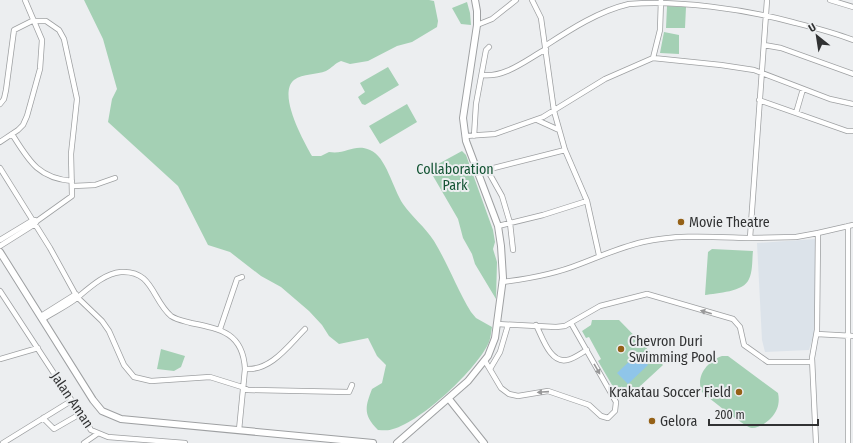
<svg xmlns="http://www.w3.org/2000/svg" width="853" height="443" viewBox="0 0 853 443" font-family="'Fira Sans Condensed',sans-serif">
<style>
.built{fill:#dce3ea}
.green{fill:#a4d0b4}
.water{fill:#8fc5e9}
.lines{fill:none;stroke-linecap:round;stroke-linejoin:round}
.street-casing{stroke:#9ea0a2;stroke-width:6}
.secondary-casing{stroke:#9ea0a2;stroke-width:8}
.street{stroke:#fff;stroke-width:4.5}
.secondary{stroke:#fff;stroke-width:6}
.oneway{fill:#989899}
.poi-dot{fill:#956117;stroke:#eceef0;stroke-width:1.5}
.labels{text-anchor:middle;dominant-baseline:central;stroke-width:4;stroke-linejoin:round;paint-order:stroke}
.park-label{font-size:14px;fill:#145434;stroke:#eceef0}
.poi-label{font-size:14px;fill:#313233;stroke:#eceef0;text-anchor:start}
.street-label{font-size:14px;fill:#313233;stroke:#eceef0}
</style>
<rect width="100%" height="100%" fill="#eceef0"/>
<path class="built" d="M815 239 816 328 809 350 765 352 762 340 757 243Z"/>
<path class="green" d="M84 0H429L434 1 438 21 437 27 412 42 397 46 368 61 350 64 341 61C335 63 332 68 326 71 317 75 303 73 294 80 277 94 304 142 312 156H321L329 152C346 155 354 143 370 150 386 156 393 189 403 204 412 217 425 227 434 241 448 264 457 289 471 312L476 318 492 327C491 332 491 337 489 342 478 368 421 422 393 429 389 431 383 430 378 430 363 415 365 407 372 389L382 383 386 365 377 356 368 338 339 344 329 336 322 325 309 311 281 287 261 276 230 252 208 245 178 186 108 122 112 99 117 89 103 39Z
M467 2 470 13 471 25 461 24 452 8Z
M667 6 686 7 685 28H666Z
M664 32 679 35V54L660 53Z
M388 67 399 85 365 105 362 104 358 97 365 92 360 83Z
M407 104 417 122 380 144 369 126Z
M462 151 466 155 493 230 495 242 493 249 497 262 496 299 475 264 472 254 463 238 458 219 429 169Z
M712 249 753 251C752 259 753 271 749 279 744 292 717 293 705 295L708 252Z
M592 320H619L663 365 637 389 640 393 634 398 619 397 598 361 601 359 589 337 586 338 582 331 591 325Z
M161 349 185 356 181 367 174 371 157 369Z
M722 356H728L778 393C780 402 778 411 771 418 766 423 759 428 752 428 746 428 709 398 702 392 695 376 708 361 722 356Z"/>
<path class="water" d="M637 354 648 365 628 384 617 373Z"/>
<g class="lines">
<defs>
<path id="street" d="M532 0 541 18 554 111 565 150 587 201 599 255
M767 0 750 238 796 237 818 233 817 330 812 358 816 443
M830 0 853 7
M477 25 492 19 516 0
M764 45 781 48 853 74
M545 46C571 29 599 11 629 4 678 0 744 9 792 22 812 27 833 32 853 40
M653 58 660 30 661 0
M482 75C505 78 526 60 546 49
M759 100 847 131H853
M0 104 4 99 6 90 14 30 32 21H46L59 30 64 39 77 99 71 154 72 196 37 221 35 224 0 246
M796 113 803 89
M537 120 559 130
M12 134C29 161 38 178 72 181
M465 136 495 134 543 117 605 79 653 58 721 65 754 70 830 99 853 104
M474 136 476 104 486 50 489 47
M0 142 18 130 23 125 27 116 40 69 42 40 25 0
M0 168 50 248 77 297 102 321 109 331 124 365 134 377 151 381 210 377 242 387 248 390 349 392 352 385
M488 171 502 196 510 223 513 250
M478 172 565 150
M73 186 95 185 115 178
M498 226 543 215 587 201
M848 226V443
M818 233 853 225
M0 240 33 220H35
M502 282C528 279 555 274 580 264 601 256 621 247 643 242 678 234 714 237 750 238
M0 291 91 430 108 437 185 443
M41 316 76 294
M43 319C54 312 67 306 77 298 89 288 105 273 121 272 153 270 152 300 171 316 177 320 184 321 191 323 221 329 243 333 245 369L239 430
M497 324 556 327 565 326 600 306 647 294 733 319 740 327 744 345 768 362H812
M536 325C542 336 550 364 567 360 574 359 581 353 587 350
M220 329 237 279 242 277
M817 334 853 336
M0 359 38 348
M485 361 501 388 509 394 518 396 548 391 589 405 601 416 608 418 615 411 616 402 571 323
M245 369C271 371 288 346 305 329
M490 369 500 352 508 325
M43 418 54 429 80 414
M3 443 71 401
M84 443 97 434"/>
<path id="secondary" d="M0 252 93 400 102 411 121 419 373 443
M449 399 484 443
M397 443 468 381 488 356 495 338 503 278 501 246 498 226 466 141 463 118 477 25V11L475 0"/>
</defs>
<use href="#street" class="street-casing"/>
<use href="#secondary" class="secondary-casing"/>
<use href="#street" class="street"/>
<use href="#secondary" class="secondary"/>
</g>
<defs><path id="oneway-solid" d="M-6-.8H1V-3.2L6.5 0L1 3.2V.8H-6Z"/></defs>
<g class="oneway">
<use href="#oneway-solid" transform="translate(706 312) rotate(-164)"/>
<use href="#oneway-solid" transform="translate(597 369) rotate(60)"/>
<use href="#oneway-solid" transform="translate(543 392) rotate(176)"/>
</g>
<g class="poi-dot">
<circle cx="681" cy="222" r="4"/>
<circle cx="621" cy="349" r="4"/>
<circle cx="739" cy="392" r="4"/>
<circle cx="652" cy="421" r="4"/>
</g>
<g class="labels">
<g class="park-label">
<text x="455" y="169">Collaboration<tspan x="455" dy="16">Park</tspan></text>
</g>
<g class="poi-label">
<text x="689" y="222">Movie Theatre</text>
<text x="629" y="341">Chevron Duri<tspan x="629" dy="16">Swimming Pool</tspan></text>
<text x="731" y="392" text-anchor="end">Krakatau Soccer Field</text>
<text x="660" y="421">Gelora</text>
</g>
<g class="street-label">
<text transform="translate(72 400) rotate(56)">Jalan Aman</text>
</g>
</g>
<g transform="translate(817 36) rotate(330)" stroke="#eceef0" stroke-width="3" paint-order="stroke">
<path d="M0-3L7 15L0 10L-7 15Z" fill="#313233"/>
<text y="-6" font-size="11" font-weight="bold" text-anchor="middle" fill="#313233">U</text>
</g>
<path d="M709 419v6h109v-6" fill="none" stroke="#313233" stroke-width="2"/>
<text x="715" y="419" font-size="12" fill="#313233" stroke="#eceef0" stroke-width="3" paint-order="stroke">200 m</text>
</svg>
